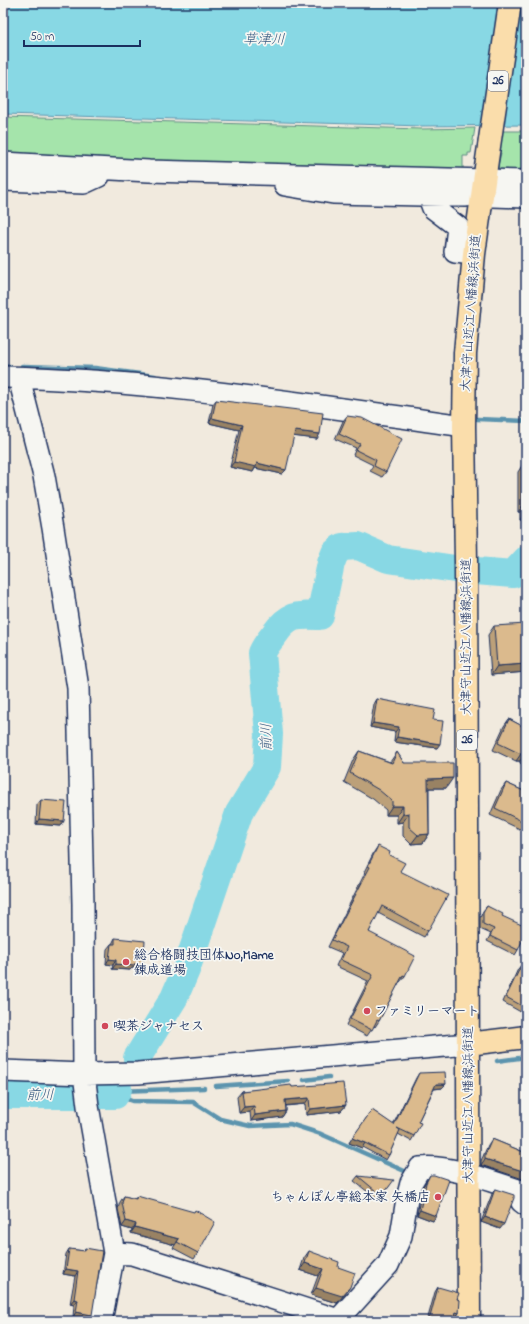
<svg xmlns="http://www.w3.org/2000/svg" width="529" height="1324" viewBox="0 0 529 1324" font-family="'Indie Flower','Klee One',sans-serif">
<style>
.green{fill:#a5e4ab;stroke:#608a84}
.water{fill:#88d8e4;stroke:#5c94ae}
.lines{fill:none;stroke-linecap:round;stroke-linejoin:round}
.stream{stroke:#5c94ae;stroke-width:4.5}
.river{stroke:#88d8e4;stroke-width:28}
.minor-casing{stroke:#1b2f5e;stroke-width:24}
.major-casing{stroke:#1b2f5e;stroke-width:25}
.minor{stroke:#f6f6f2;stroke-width:21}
.major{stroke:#faddab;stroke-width:22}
.wall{fill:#bca079;stroke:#1b2f5e}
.shaded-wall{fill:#998263;stroke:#1b2f5e}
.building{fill:#dbba8d;stroke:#1b2f5e}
.poi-dot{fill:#d1495b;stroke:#f6f6f2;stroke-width:1.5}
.labels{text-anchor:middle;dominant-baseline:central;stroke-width:3.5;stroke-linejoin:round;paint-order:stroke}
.shield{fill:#f6f6f2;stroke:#5d6b8a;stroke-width:1}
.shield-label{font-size:12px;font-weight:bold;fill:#1b2f5e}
.street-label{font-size:13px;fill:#1b2f5e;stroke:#f6f6f2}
.poi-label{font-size:13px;font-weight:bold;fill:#1b2f5e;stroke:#f6f6f2;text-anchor:start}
.water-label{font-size:14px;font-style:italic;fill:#365980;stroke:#f6f6f2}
</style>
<rect width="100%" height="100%" fill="#f1eade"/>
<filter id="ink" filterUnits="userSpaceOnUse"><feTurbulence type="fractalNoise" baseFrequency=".025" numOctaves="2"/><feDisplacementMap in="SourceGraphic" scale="8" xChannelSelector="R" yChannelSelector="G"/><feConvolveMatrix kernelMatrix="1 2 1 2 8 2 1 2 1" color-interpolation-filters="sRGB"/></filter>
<g filter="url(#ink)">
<path class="green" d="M3 117 421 129 475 128 471 153H468V156H463V173L3 156Z
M502 131H526V174L502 173 498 166 501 153H499Z"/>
<path class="water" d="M3 3H526V125L423 126 3 114Z"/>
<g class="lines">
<path class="stream" d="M3 365 9 366
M22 366 95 368 155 376
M477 419 526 421
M497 1061 526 1057
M304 1080 329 1077
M216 1086 288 1081
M118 1091 204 1088
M115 1095 132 1101 193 1102 220 1119 250 1126 290 1124 321 1134 409 1173"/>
<path class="river" d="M476 571 513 574 526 560
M137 1058 174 998 186 970 239 813 267 767 269 734 262 653C265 646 269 641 274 635 289 614 296 615 320 616L331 563 335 553 342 547 358 546 388 559 455 569
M3 1095H78
M95 1095H115L118 1089"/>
<defs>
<path id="minor" d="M3 163 149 171 526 181
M3 180 84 183 99 176
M285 185 333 193 466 196
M428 195 433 208 458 227 455 252 474 254
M492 196 526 197
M3 377C158 380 311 405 464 426
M19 378 44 476 53 528 78 688 83 904 84 1074 88 1106 114 1253 101 1321
M3 1071 84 1074 138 1073 468 1044
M114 1253 132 1254C201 1276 270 1297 338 1320V1321
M338 1320 388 1265 401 1236 407 1199 411 1183 420 1168C449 1164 495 1183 524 1192L522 1202 526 1205"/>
<path id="major" d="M468 1044 526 1037
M469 1321 466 562 464 426 465 353 474 254 487 160 510 3"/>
</defs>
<use href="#minor" class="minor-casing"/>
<use href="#major" class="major-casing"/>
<use href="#minor" class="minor"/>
<use href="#major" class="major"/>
</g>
<path class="wall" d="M216 400 317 439 293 436 282 474 255 468 253 472 230 467 239 430 209 423 213 404Z
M347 416 386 472 382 477 370 471 373 465 353 455 356 448 335 439 343 421Z
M523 464 526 465V520H520V512H518V472Z
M494 626 526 672 491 675 488 635Z
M377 699 433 720 437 748 394 742 395 732 370 727 374 704Z
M509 719 526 728V766L520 763V761H516L493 750 504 726Z
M359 751 390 762 397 752 404 763 446 788H429V834L423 843 411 844 403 836V822L397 823V815H386V810L373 799 344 782 353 760Z
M506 783 526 792V832L490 815 501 790Z
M41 800 61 826 36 824 37 805Z
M378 846 389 855 400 871 428 931 424 937 378 913 369 932 405 976 400 982H399L379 1021 375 1027 374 1026 367 1036 346 1025 368 981 336 966 342 953 328 947 365 873 364 872 374 852Z
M487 906 502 916 518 950 515 955 487 941 491 934 480 929V918L483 911Z
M115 938 143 964 140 969 132 968 130 970 112 969 113 965 106 964 107 949 111 944H112Z
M522 964 526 967V1015L503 1002 518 969Z
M419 1073 442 1088 434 1089 418 1122 414 1136 411 1141 398 1134 389 1155 386 1160 362 1147V1148L349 1143 372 1110 393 1125 416 1078Z
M292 1087 346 1105 341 1111 306 1115 305 1104 286 1106V1111L282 1117 251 1121 250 1112 239 1113 237 1097 242 1091Z
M492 1139 526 1153 481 1165V1161L488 1145Z
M430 1175 433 1221 417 1215 422 1188Z
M358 1176 390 1185 378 1200 354 1181Z
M495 1189 500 1229 481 1222 492 1194Z
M124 1196 135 1199 137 1196 198 1253 194 1259 173 1248 175 1245 131 1233 132 1230 122 1227 118 1209 120 1202Z
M85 1248 89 1319 73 1317 74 1305 70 1304 75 1276 63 1274 66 1254 69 1249 84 1251Z
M309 1251 338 1267 345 1294 337 1303 311 1295 318 1276 300 1270 304 1258Z
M438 1287 457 1299 459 1313 455 1318H454L453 1321H427L435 1292Z"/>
<path class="shaded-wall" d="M212 418 242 425 239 430 209 423Z
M295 431 320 434 317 439 291 436Z
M234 462 257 463 286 470 282 474 255 468 253 472 230 467Z
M523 505H525L520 512H518Z
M525 513H526V520H520Z
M526 664V672L491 675 497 666Z
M373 723 399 727 395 732 370 727Z
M397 737 440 744 437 748 394 742Z
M521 754H525L520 761H516Z
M453 778 446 788H422L428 779Z
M392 806H403L397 815H386Z
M409 813 403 822 397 823 403 814Z
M39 819 64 821 61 826 36 824Z
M429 834 423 843 411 844 418 835Z
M109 959 116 960 113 965 106 964Z
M116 964H143L140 969 132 968 130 970 112 969Z
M436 1084H446L442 1088 433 1089Z
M309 1098 305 1104 281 1106 285 1100Z
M346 1105 341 1111 306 1115 310 1109Z
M254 1106 250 1112 239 1113 244 1107Z
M286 1111 282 1117 251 1121 255 1115Z
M352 1138 365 1143 362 1148 349 1143Z
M485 1159 526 1172V1180L481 1165Z
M420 1210 436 1216 433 1221 417 1215Z
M485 1217 504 1224 500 1229 481 1222Z
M126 1221 136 1224 132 1230 122 1227Z
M135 1227 179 1239 175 1245 131 1233Z
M305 1263 323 1269 318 1276 300 1270Z
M66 1269 78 1271 75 1276 63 1274Z
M350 1287 345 1294 337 1303 311 1295 316 1288Z
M74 1299 78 1300 74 1305 70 1304Z
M76 1312 92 1315 89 1319 73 1317Z
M456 1312 459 1313 455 1318 452 1317Z"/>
<path class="building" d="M216 400 323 413 320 434 295 431 286 470 257 463 256 467 234 462 242 425 212 418Z
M347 416 362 418 402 439 386 472 374 466 376 460 356 450 360 444 339 434Z
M523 464 526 465V513H525V505H523Z
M526 624V664L497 666 494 626Z
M377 699 435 710 433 720 443 721 440 744 397 737 399 727 373 723Z
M509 719 526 728V756H524L525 754H521L498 743Z
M359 751 392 763 397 752 404 763H453V778L428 779 429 834 418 835 409 827V813L403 814V806H392V801L379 790 350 773Z
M506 783 526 792V823L495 808Z
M41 800 66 802 64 821 39 819Z
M378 846 390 852 389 855 405 863 400 871 448 895 428 931 382 906 369 932 415 956 405 976 403 975 379 1021 377 1020 372 1030 350 1019 373 975 341 960 347 947 332 940 370 867 368 866Z
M487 906 503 914 502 916 526 927V933L518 950 490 936 494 929 483 924V913Z
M115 938 145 941 143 964H134V966L116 964V960L109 959 111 944H115Z
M522 964 526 967V1008L506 997Z
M445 1072 446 1084H436L418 1122 421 1123 414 1136 397 1128 400 1130 389 1155 365 1143 352 1138 372 1110 394 1125 419 1073Z
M343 1083 346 1105 310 1109 309 1098 285 1100 286 1111 255 1115 254 1106 244 1107 242 1091 291 1085 292 1087Z
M492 1139 526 1153V1172L485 1159V1155Z
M430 1175H434L449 1180 436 1216 420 1210 426 1183Z
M358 1176 394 1180 382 1196Z
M495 1189 514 1195V1198L504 1224 485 1217Z
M124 1196 136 1199 137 1196 194 1212 195 1210 215 1222 198 1253 177 1242 179 1239 135 1227 136 1224 126 1221 122 1203Z
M85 1248 102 1251 92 1315 76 1312 78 1300 74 1299 78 1271 66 1269 69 1249 85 1251Z
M309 1251 339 1262 338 1267 355 1273 350 1287 342 1296 316 1288 323 1269 305 1263Z
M438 1287 459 1293 457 1299 460 1300 459 1313 456 1312 453 1321H448L444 1320V1321H429Z"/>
</g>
<g class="poi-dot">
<circle cx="126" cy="962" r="4"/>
<circle cx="367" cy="1011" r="4"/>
<circle cx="105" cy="1026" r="4"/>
<circle cx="438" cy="1197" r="4"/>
</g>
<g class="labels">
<g class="shield">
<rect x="488" y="71" width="20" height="20" rx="3"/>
<rect x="457" y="730" width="20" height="20" rx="3"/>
</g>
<g class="shield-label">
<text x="498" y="81">26</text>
<text x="467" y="740">26</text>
</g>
<g class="street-label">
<text transform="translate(471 313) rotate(-86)">大津守山近江八幡線;浜街道</text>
<text transform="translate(466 637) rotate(-90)">大津守山近江八幡線;浜街道</text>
<text transform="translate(468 1105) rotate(-90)">大津守山近江八幡線;浜街道</text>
</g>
<g class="poi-label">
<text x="134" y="955">総合格闘技団体No,Mame<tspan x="134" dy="15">錬成道場</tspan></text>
<text x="375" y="1011">ファミリーマート</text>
<text x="113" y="1026">喫茶ジャナセス</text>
<text x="430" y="1197" text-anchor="end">ちゃんぽん亭総本家 矢橋店</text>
</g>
<g class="water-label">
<text transform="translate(264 40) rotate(1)">草津川</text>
<text transform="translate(267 737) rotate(-91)">前川</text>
<text x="40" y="1095">前川</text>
</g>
</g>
<rect width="529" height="1324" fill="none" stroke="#f6f6f2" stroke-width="16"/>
<rect x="8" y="8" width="513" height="1308" fill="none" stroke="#1b2f5e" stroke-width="1.5" filter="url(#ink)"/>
<path d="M24 40v6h116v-6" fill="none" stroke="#1b2f5e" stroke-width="2"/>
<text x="30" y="40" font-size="12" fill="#1b2f5e" stroke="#f6f6f2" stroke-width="3" paint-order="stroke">50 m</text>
</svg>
